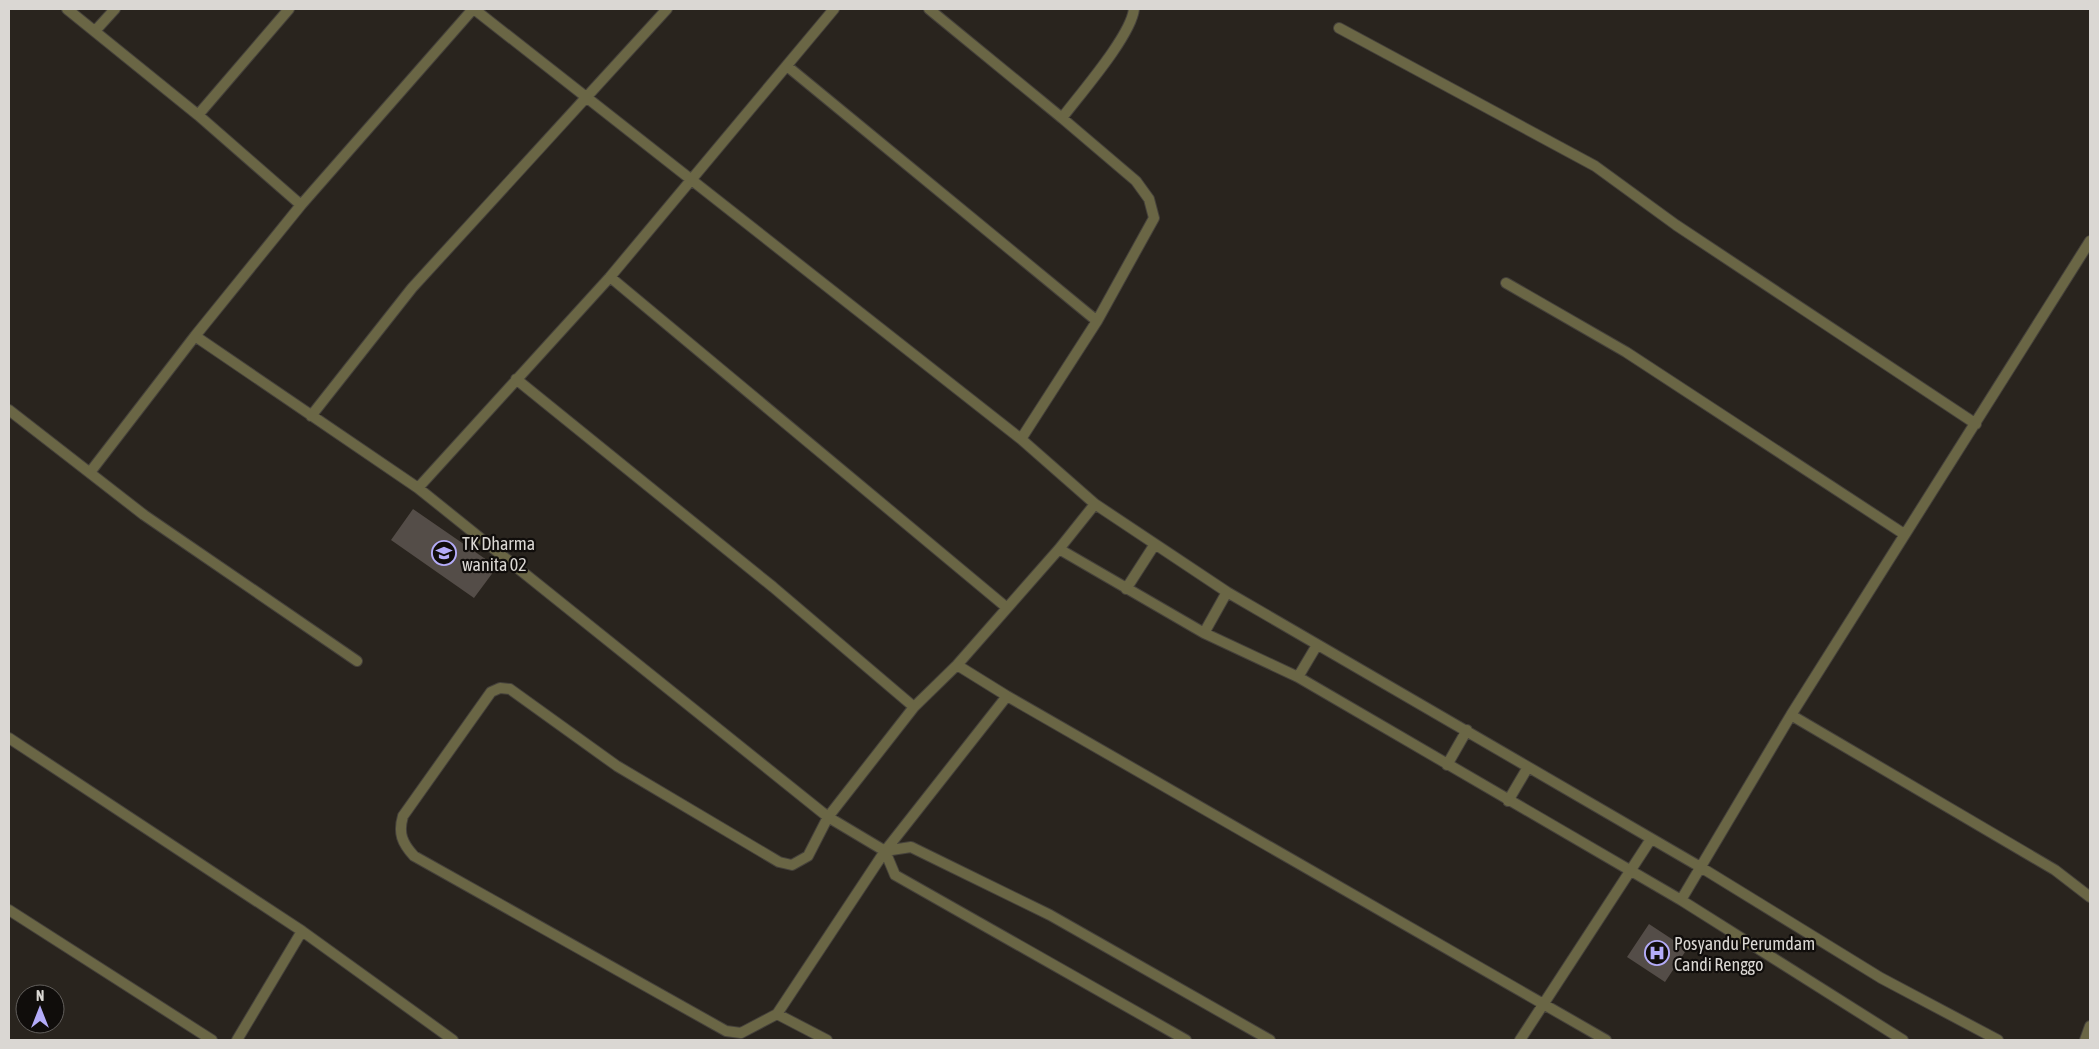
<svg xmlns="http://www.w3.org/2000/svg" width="2099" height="1049" viewBox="0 0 2099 1049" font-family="'Asap Condensed',sans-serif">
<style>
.building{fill:#544d48}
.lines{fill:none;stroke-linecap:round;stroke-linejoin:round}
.street-casing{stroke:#45413b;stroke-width:12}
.street{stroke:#6a6645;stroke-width:10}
.labels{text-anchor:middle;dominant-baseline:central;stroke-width:4.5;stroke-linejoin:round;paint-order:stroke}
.poi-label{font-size:18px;fill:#dad7d3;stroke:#100d0b;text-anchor:start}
</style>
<rect width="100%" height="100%" fill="#29241e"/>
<path class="building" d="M413 509 497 567 474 598 391 540Z
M1649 924 1687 949 1665 982 1627 957Z"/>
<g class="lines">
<defs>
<path id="street" d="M67 9 198 115 301 205
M474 9 1021 439 1095 504 1227 592 1702 868 1881 978 1998 1040
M929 9 1062 118C1080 94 1131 36 1134 9
M1339 28 1595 166 1676 225 1976 424
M95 31 115 9
M787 66 1097 321
M198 115 289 9
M610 277 1006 607
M1506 283 1626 352 1904 534
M195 336 418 488 828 817 914 707 957 665 1059 549 1095 504
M516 379 773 587 914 707
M9 410 144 515 357 661
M311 416 412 288 667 9
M1021 439 1097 321 1154 218 1149 199 1136 181 1062 118
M91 471 195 336 301 205 473 9
M418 488 610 277 834 9
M1059 549 1204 633 1298 677 1681 900 1903 1040
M1126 589 1155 544
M1204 633 1227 592
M957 665 1007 696 1606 1040
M1298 677 1317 645
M1007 696 885 851 777 1014 741 1033 726 1031 414 856C402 843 398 833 403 816L491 692 500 688 510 689 617 766 779 862 792 865 808 856 828 817 885 851 895 875 1186 1040
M1791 715 2055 870 2090 897
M9 738 302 931 453 1040
M1447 765 1467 730
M1508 801 1528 767
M885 851 911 847 1050 915 1270 1040
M1681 900 1791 715 2090 241
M9 910 212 1040
M777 1014 827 1040
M237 1040 302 931
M1520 1040 1651 839
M2085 1040 2090 1026"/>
</defs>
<use href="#street" class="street-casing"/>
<use href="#street" class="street"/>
</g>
<defs>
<symbol id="school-ring" viewBox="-11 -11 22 22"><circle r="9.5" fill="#100d0b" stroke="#b4acf9" stroke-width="1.5"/><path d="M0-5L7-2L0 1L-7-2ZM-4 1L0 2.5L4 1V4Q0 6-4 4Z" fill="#b4acf9"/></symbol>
<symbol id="hospital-ring" viewBox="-11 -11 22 22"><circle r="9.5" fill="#100d0b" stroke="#b4acf9" stroke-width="1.5"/><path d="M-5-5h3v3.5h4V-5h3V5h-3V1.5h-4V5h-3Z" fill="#b4acf9"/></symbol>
</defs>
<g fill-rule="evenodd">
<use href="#school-ring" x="430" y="539" width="28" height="28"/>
<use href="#hospital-ring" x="1643" y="939" width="28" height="28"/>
</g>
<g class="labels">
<g class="poi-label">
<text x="462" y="543">TK Dharma<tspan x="462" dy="21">wanita 02</tspan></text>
<text x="1674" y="943">Posyandu Perumdam<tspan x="1674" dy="21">Candi Renggo</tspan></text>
</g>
</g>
<rect width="2099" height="1049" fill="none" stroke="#dad7d3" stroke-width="20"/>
<g transform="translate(40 1009)"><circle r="24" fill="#100d0b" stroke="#615e5b"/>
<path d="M0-4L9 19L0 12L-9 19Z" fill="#b4acf9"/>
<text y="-8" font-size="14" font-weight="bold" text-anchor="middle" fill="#dad7d3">N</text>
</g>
</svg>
